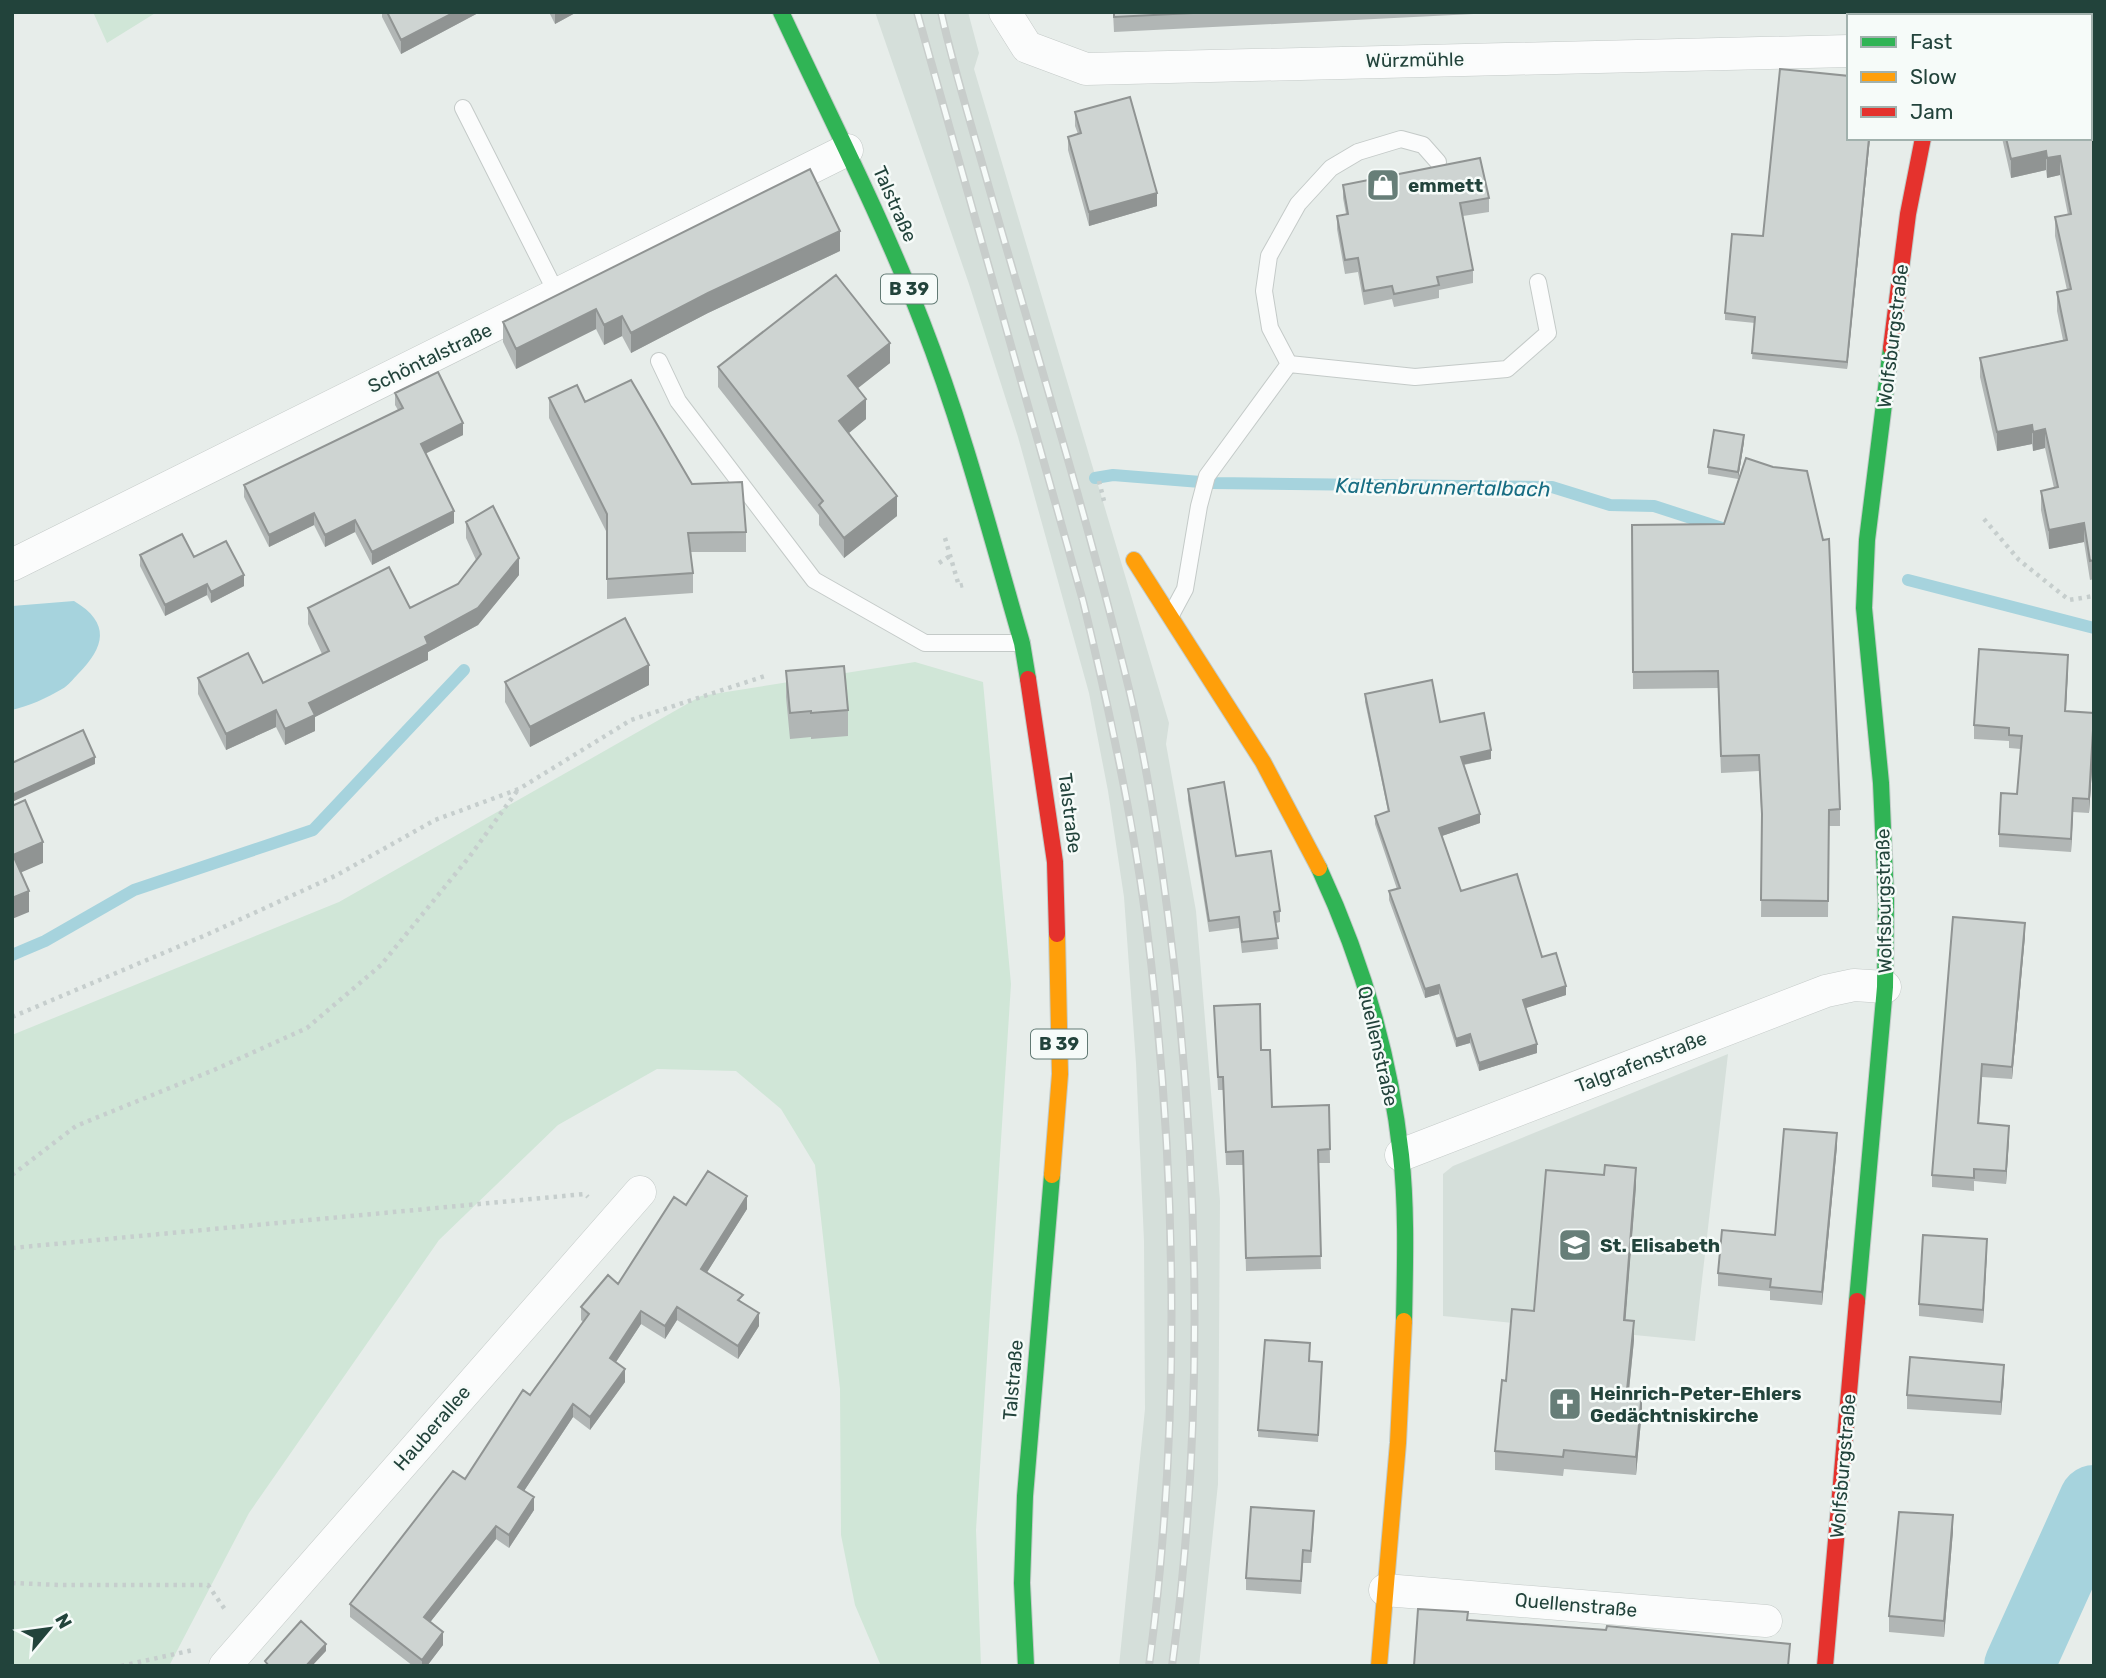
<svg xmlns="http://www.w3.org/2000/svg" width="2106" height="1678" viewBox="0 0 2106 1678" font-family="Rubik,sans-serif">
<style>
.built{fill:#d5dfda}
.green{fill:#d0e6d7}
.water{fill:#a6d3dd}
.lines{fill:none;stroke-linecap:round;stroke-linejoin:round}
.stream{stroke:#a6d3dd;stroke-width:12}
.river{stroke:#a6d3dd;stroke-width:70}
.lane-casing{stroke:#c4cac8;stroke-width:18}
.street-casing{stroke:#c4cac8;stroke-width:33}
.fast-casing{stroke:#c2cbc8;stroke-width:18}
.slow-casing{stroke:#c2cbc8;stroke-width:18}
.jam-casing{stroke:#c2cbc8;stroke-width:18}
.path{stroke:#c6cecd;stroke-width:4.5;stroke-dasharray:3.5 5;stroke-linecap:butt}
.lane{stroke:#fbfcfc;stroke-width:16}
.street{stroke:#fbfcfc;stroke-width:32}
.fast{stroke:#30b455;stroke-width:16}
.slow{stroke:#ff9f0a;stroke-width:16}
.jam{stroke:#e5322d;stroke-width:16}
.rail-casing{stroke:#c8cdcb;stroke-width:8}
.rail{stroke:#f6fbf9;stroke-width:5;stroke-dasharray:16;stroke-linecap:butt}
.wall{fill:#b1b6b5}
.shaded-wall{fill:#909493}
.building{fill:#ced4d2;stroke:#909493;stroke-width:2}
.labels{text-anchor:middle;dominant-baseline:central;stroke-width:5;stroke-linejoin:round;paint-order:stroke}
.shield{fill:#f6fbf9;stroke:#627a74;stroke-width:2}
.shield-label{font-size:18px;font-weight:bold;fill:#22433b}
.street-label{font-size:19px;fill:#22433b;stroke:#f6fbf9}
.poi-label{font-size:19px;font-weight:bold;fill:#22433b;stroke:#f6fbf9;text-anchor:start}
.water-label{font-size:21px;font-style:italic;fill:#186d83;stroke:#f6fbf9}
</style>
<rect width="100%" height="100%" fill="#e7edea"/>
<path class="built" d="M875 12H968L979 53 974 69 1169 723 1166 744 1196 911 1220 1201 1218 1484 1199 1666H1119L1145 1409 1144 1241 1136 1063 1124 897 1108 791 1089 693 1018 437 969 284Z
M1728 1054 1695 1341 1443 1316V1174L1453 1166Z"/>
<path class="green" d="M93 12H157L107 43Z
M915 662 983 682 1011 984 976 1530 981 1666H881L855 1605 841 1535 840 1389 815 1165 781 1109 736 1071 657 1069 558 1125 439 1240 249 1513 169 1666H12V1035L339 902 701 696Z"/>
<path class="water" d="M74 601C111 623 105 647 78 674 73 679 68 686 62 689 47 698 29 706 12 710V606Z"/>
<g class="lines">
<path class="stream" d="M1095 478 1113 475 1213 483 1552 487 1610 505 1654 506 1725 529
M1908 580 2094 628
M12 955 45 941 134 890 313 830 464 670"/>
<path class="river" d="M2019 1666 2094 1500"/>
<defs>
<path id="lane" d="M463 108 557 294
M659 361 678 401 814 580 925 643H1022
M1289 364 1270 328 1264 291 1269 256 1298 204 1331 168 1358 152 1401 139 1423 145 1438 162
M1171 615 1185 589 1199 506 1207 476 1289 364 1415 377 1507 369 1548 333 1538 282"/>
<path id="street" d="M1005 12 1027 47 1086 69 1849 51
M1974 16 1977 12
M12 565 847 150
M1401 1155 1826 991 1854 985 1885 987
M1385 1590 1766 1621
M225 1666 640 1192"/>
<path id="fast" d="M781 12C829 115 881 216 922 322 963 427 991 536 1022 643L1028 679
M1319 868C1361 958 1390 1056 1401 1155 1407 1209 1405 1266 1404 1321
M1857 1301 1885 987 1886 900 1881 783 1864 608 1867 540 1891 348
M1026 1666 1022 1583 1025 1496 1052 1175"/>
<path id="slow" d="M1134 560 1263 762 1319 868
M1052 1175 1060 1074 1057 934
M1379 1666 1398 1443 1404 1321"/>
<path id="jam" d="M1891 348 1908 214 1923 138
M1028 679 1055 862 1057 934
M1825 1666 1857 1301"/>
</defs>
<use href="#lane" class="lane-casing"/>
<use href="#street" class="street-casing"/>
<use href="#fast" class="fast-casing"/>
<use href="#slow" class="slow-casing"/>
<use href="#jam" class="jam-casing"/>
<path class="path" d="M1099 481 1104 501
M1984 519 2019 560 2069 600 2094 596
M945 538 959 586 963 585
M939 563 950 556
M12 1017 206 935 337 875 435 820 519 789 631 720 765 676
M12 1175 76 1126 214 1070 307 1028 381 965 470 856 517 791
M12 1248 585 1194 588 1197
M12 1583 60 1585H208L226 1611
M121 1666 193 1650"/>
<use href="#lane" class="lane"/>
<use href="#street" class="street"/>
<use href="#fast" class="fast"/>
<use href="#slow" class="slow"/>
<use href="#jam" class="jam"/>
<defs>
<path id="rail" d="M917 12 1083 601C1108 704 1131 808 1145 913 1177 1159 1182 1419 1149 1666
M941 12C954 70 972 127 988 184 1036 352 1088 519 1129 689 1151 782 1164 878 1175 973 1200 1202 1203 1437 1172 1666"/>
</defs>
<use href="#rail" class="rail-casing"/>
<use href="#rail" class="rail"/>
</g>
<path class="wall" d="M382 12H480L401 54 382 17Z
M549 12H577L555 24Z
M1113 12H1513L1114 32Z
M1075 112 1157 206 1089 226 1068 150V137L1078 134 1075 126Z
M2094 119V579L2090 580 2084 542 2049 549 2041 510V491L2054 488 2045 448 2033 451 2032 444 1997 451 1980 377V358L2063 340 2057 311V292L2067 290 2055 236V217L2068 215 2060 175 2047 178 2046 170 2011 178 2002 138H2090Z
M1849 138H1870L1847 369 1752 359 1755 323 1725 320V313L1763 236Z
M1343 185 1489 198V212L1463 216 1473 270V283L1439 290V298L1394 307 1392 299 1364 305 1358 272 1345 274 1337 229V216L1346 214 1343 198Z
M840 251 708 313 631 353 622 336 604 345 596 329 516 369 503 342V322Z
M890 363 857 388 866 419 849 433 897 516 844 558 819 525V515L718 387V367Z
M395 393 463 435 425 453 454 523 372 565 355 532 325 547 314 525 269 547 244 497V485L398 410 395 405Z
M549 398 585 402 692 484 746 532V552H690L693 573V593L607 599V533L549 418Z
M1744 442 1738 479 1708 474V467Z
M466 522 519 575 478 625 428 652V660L315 717V731L285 745 276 727 226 750 198 694V678L263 683 322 654 308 624V608H410L458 584 476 560 466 538Z
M1632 525 1840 809V826H1829L1828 917H1761L1762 827 1759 771 1721 773 1718 688 1633 689Z
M140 555 194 557 244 586 211 603 207 595 165 616 140 566Z
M2068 669 2066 711 2094 713V740L2089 813 2073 812 2071 852 1999 847V834L2017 794 2021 749 2009 748V741L1974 739V725Z
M786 671 848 710V736L811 739V737L790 739 786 697Z
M505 682 649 685 530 747 505 702Z
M1365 694 1440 722 1491 759 1464 765 1480 823 1442 836 1461 891 1542 957 1566 995 1525 1008 1537 1053 1479 1071 1470 1043 1456 1047 1439 994 1425 998 1389 900V891L1397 889 1375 824V816L1388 811 1365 702Z
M1188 789 1236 856 1280 911V922L1276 923 1278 949 1242 953 1239 928 1209 932 1188 800Z
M2025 936 2012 1079 1982 1077 1979 1123 2009 1138 2006 1184 1974 1181V1191L1932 1187V1175Z
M1214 1006 1261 1050 1272 1107 1329 1105 1330 1163H1318L1321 1269 1246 1271 1243 1165H1226L1223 1090H1218Z
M1837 1146 1822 1305 1770 1300V1291L1718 1286V1273L1775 1235Z
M1636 1186 1625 1320 1634 1340 1629 1391 1642 1410 1636 1475 1564 1469 1563 1476 1495 1470V1451L1506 1381 1534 1311Z
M686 1205 747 1209 707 1272 743 1303 759 1326 738 1359 677 1320 665 1339 641 1324 616 1362 625 1382 590 1430 573 1417 524 1491 534 1510 509 1548 496 1539 430 1622 443 1645 427 1666H413L350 1617V1604L465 1479 530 1395 583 1322 581 1320V1307L618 1284Z
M1987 1251 1983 1323 1919 1316V1304Z
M1310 1350 1309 1361 1322 1369 1318 1442 1258 1437V1430Z
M2004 1379 2001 1415 1907 1409V1395Z
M1314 1524 1311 1563H1303L1301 1594 1246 1590V1578Z
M1953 1531 1944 1637 1889 1632V1616Z"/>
<path class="shaded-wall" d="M455 12H480L401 54V40Z
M555 12H577L555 24Z
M2094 24V37L2090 38V25Z
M1869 138H1870L1847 369V362Z
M2046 151V170L2011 178V159Z
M2060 156V175L2047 178V158Z
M1157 193V206L1089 226V212Z
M840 231V251L708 313 631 353V333L708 293Z
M596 309V329L516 369V349Z
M622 316V336L604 345V325Z
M890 343V363L848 396V376Z
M866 399V419L839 441V421Z
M463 423V435L421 456V444Z
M2032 425V444L1997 451V432Z
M2045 429V448L2033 451V432Z
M1744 435V442L1738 479V472Z
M897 496V516L844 558V538Z
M454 511V523L372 565V552Z
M314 513V525L269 547V535Z
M355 520V532L325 547V535Z
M2084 523V542L2049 549V530Z
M519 558V575L478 625 428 652V660L315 717V731L285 745V729L309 703 425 637Z
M244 575V586L211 603V592Z
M207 584V595L165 616V605Z
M2068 655V669L2065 725V711Z
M649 665V685L530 747V727Z
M276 710V727L226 750V734Z
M2094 726V740L2089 813V799Z
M1491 750V759L1461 765V757Z
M95 757V764L12 802V795Z
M2073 798V812L2071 852V839Z
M1480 814V823L1439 837V828Z
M43 842V863L13 876V855Z
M29 891V912L12 919V898Z
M2025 923V936L2012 1079V1067Z
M1439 985V994L1425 998V989Z
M1566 986V995L1523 1009V1000Z
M1470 1034V1043L1456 1047V1039Z
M1537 1044V1053L1479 1071V1063Z
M2009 1126V1138L2006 1184V1171Z
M1837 1133V1146L1822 1305V1292Z
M1636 1168V1186L1624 1339V1320Z
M747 1196V1209L701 1282V1269Z
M1987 1239V1251L1983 1323V1310Z
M677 1307V1320L665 1339V1326Z
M641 1311V1324L610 1371V1358Z
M759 1313V1326L738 1359V1346Z
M1634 1321V1340L1627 1409V1390Z
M2004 1365V1379L2001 1415V1402Z
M625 1369V1382L590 1430V1417Z
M1642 1391V1410L1636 1475V1457Z
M573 1404V1417L518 1500V1487Z
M534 1497V1510L509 1548V1535Z
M1953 1515V1531L1944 1637V1621Z
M496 1526V1539L424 1630V1617Z
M443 1632V1645L427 1666H422V1660Z
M326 1644V1651L312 1666H306Z"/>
<path class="building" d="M387 12H455L401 40Z
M1114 12H1213L1114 17Z
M2066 12H2094V24L2090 25V16H2067Z
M1780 69 1849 76V138H1869L1847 362 1752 353 1755 317 1725 313 1732 234 1763 236Z
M1130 97 1157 193 1089 212 1068 137 1081 133 1075 112Z
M2090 103 2094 119V560L2090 561 2084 523 2049 530 2041 491 2058 487 2045 429 2033 432 2032 425 1997 432 1980 358 2067 340 2057 292 2071 289 2055 217 2071 214 2060 156 2047 158 2046 151 2011 159 2006 138H2090Z
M1480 158 1489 198 1460 203 1473 270 1437 277 1439 285 1394 294 1392 286 1364 291 1358 258 1345 260 1337 216 1348 214 1343 185Z
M810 169 840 231 708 293 631 333 622 316 604 325 596 309 516 349 503 322Z
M836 275 890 343 848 376 866 399 839 421 897 496 844 538 819 505 823 501 718 367Z
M438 372 463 423 421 444 454 511 372 552 355 520 325 535 314 513 269 535 244 485 403 408 395 393Z
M631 380 692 484 742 482 746 532 688 533 693 573 607 579V514L549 398 577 385 585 402Z
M1714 430 1744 435 1738 472 1708 467Z
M1746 458 1773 467 1807 471 1823 540 1829 539 1840 809 1829 810 1828 901 1761 900 1762 814 1759 755 1721 756 1718 671 1633 672 1632 525 1724 524Z
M493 506 519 558 478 608 425 637 428 644 309 703 315 715 285 729 276 710 226 734 198 678 248 653 263 683 329 651 308 608 389 567 410 608 458 584 481 554 466 522Z
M182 534 194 557 226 541 244 575 211 592 207 584 165 605 140 555Z
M625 618 649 665 530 727 505 682Z
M1979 649 2068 655 2065 711 2094 713 2089 799 2073 798 2071 839 1999 834 2001 793 2017 794 2022 736 2009 735V728L1974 725Z
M844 666 848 710 811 713V711L790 713 786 671Z
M1432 680 1440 722 1484 713 1491 750 1461 757 1480 814 1439 828 1461 891 1517 874 1542 957 1556 953 1566 986 1523 1000 1537 1044 1479 1063 1470 1034 1456 1039 1439 985 1425 989 1389 891 1400 888 1375 816 1389 811 1365 694Z
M83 730 95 757 12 795V763Z
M1224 782 1236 856 1271 851 1280 911 1274 912 1278 938 1242 942 1239 917 1209 921 1188 789Z
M25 800 43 842 13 855 29 891 12 898V806Z
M1953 917 2025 923 2012 1067 1982 1064 1978 1123 2009 1126 2006 1171 1974 1169V1178L1932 1175Z
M1260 1004 1261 1050H1270L1272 1107 1329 1105 1330 1149 1318 1150 1321 1256 1246 1258 1243 1151 1226 1152 1223 1077H1218L1214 1006Z
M1784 1129 1837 1133 1822 1292 1770 1287 1771 1279 1718 1273 1722 1230 1775 1235Z
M1605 1165 1636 1168 1624 1320 1634 1321 1627 1390 1642 1391 1636 1457 1564 1450 1563 1457 1495 1451 1502 1380 1506 1381 1512 1309 1534 1311 1546 1170 1604 1175Z
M708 1171 747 1196 701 1269 743 1295 738 1300 759 1313 738 1346 677 1307 665 1326 641 1311 610 1358 625 1369 590 1417 573 1404 518 1487 534 1497 509 1535 496 1526 424 1617 443 1632 422 1660 350 1604 453 1471 465 1479 523 1390 530 1395 589 1314 581 1307 608 1275 618 1284 674 1197 686 1205Z
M1923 1235 1987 1239 1983 1310 1919 1304Z
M1265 1340 1310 1343 1309 1361 1322 1362 1318 1435 1258 1430Z
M1910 1357 2004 1365 2001 1402 1907 1395Z
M1251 1507 1314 1511 1311 1551 1303 1550 1301 1581 1246 1578Z
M1899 1512 1953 1515 1944 1621 1889 1616Z
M1418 1609 1468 1612 1467 1620 1606 1630 1607 1626 1790 1644 1788 1666H1414Z
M301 1621 326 1644 306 1666H269L265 1661Z"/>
<defs>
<symbol id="shop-square" viewBox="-11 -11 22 22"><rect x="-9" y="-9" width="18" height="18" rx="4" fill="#677e78" stroke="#f6fbf9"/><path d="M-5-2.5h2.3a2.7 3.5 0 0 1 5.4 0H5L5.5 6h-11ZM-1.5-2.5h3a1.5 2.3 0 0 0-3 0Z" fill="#fff"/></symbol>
<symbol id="school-square" viewBox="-11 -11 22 22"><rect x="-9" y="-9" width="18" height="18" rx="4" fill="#677e78" stroke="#f6fbf9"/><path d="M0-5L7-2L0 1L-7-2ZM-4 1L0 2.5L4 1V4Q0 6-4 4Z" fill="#fff"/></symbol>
<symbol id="church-square" viewBox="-11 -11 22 22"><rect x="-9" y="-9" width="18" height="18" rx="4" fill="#677e78" stroke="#f6fbf9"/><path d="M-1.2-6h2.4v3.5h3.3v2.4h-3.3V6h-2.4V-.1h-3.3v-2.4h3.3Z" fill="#fff"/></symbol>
</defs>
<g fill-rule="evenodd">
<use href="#shop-square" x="1364" y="166" width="38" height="38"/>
<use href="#school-square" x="1556" y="1226" width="38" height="38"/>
<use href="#church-square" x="1546" y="1385" width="38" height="38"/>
</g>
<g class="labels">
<g class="shield">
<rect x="881" y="274.5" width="56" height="29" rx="5"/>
<rect x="1031" y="1029.5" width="56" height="29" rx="5"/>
</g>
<g class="shield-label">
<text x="909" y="289">B 39</text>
<text x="1059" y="1044">B 39</text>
</g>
<g class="street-label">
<text transform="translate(1415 60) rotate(-1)">Würzmühle</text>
<text transform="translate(895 204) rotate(66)">Talstraße</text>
<text transform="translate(1893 336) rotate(-83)">Wolfsburgstraße</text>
<text transform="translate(430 358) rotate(-26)">Schöntalstraße</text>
<text transform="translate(1070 813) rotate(83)">Talstraße</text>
<text transform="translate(1884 901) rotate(-91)">Wolfsburgstraße</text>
<text transform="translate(1378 1046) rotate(77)">Quellenstraße</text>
<text transform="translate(1641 1062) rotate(-21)">Talgrafenstraße</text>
<text transform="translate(1013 1380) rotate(-85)">Talstraße</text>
<text transform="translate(432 1428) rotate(-49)">Hauberallee</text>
<text transform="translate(1843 1466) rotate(-85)">Wolfsburgstraße</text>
<text transform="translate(1576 1605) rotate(5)">Quellenstraße</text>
</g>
<g class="poi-label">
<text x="1408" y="185">emmett</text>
<text x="1600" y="1245">St. Elisabeth</text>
<text x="1590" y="1393">Heinrich-Peter-Ehlers<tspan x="1590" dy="22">Gedächtniskirche</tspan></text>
</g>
<g class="water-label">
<text transform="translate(1443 487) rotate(1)">Kaltenbrunnertalbach</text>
</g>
</g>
<rect width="2106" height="1678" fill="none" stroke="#22433b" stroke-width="28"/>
<rect x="1847" y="14" width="245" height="126" fill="#f6fbf9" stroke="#a1b1ad" stroke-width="2"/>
<rect x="1861" y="37" width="35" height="10" fill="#30b455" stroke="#a1b1ad" stroke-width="2"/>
<text x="1910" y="49" font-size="21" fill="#22433b">Fast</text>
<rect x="1861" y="72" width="35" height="10" fill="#ff9f0a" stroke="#a1b1ad" stroke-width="2"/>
<text x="1910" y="84" font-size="21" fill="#22433b">Slow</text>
<rect x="1861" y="107" width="35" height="10" fill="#e5322d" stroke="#a1b1ad" stroke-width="2"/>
<text x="1910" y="119" font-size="21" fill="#22433b">Jam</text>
<g transform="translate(49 1629) rotate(61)" stroke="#f6fbf9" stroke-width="5" paint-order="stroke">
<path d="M0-5L12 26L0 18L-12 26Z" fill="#22433b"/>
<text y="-10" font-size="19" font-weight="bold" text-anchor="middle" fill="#22433b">N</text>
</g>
</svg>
